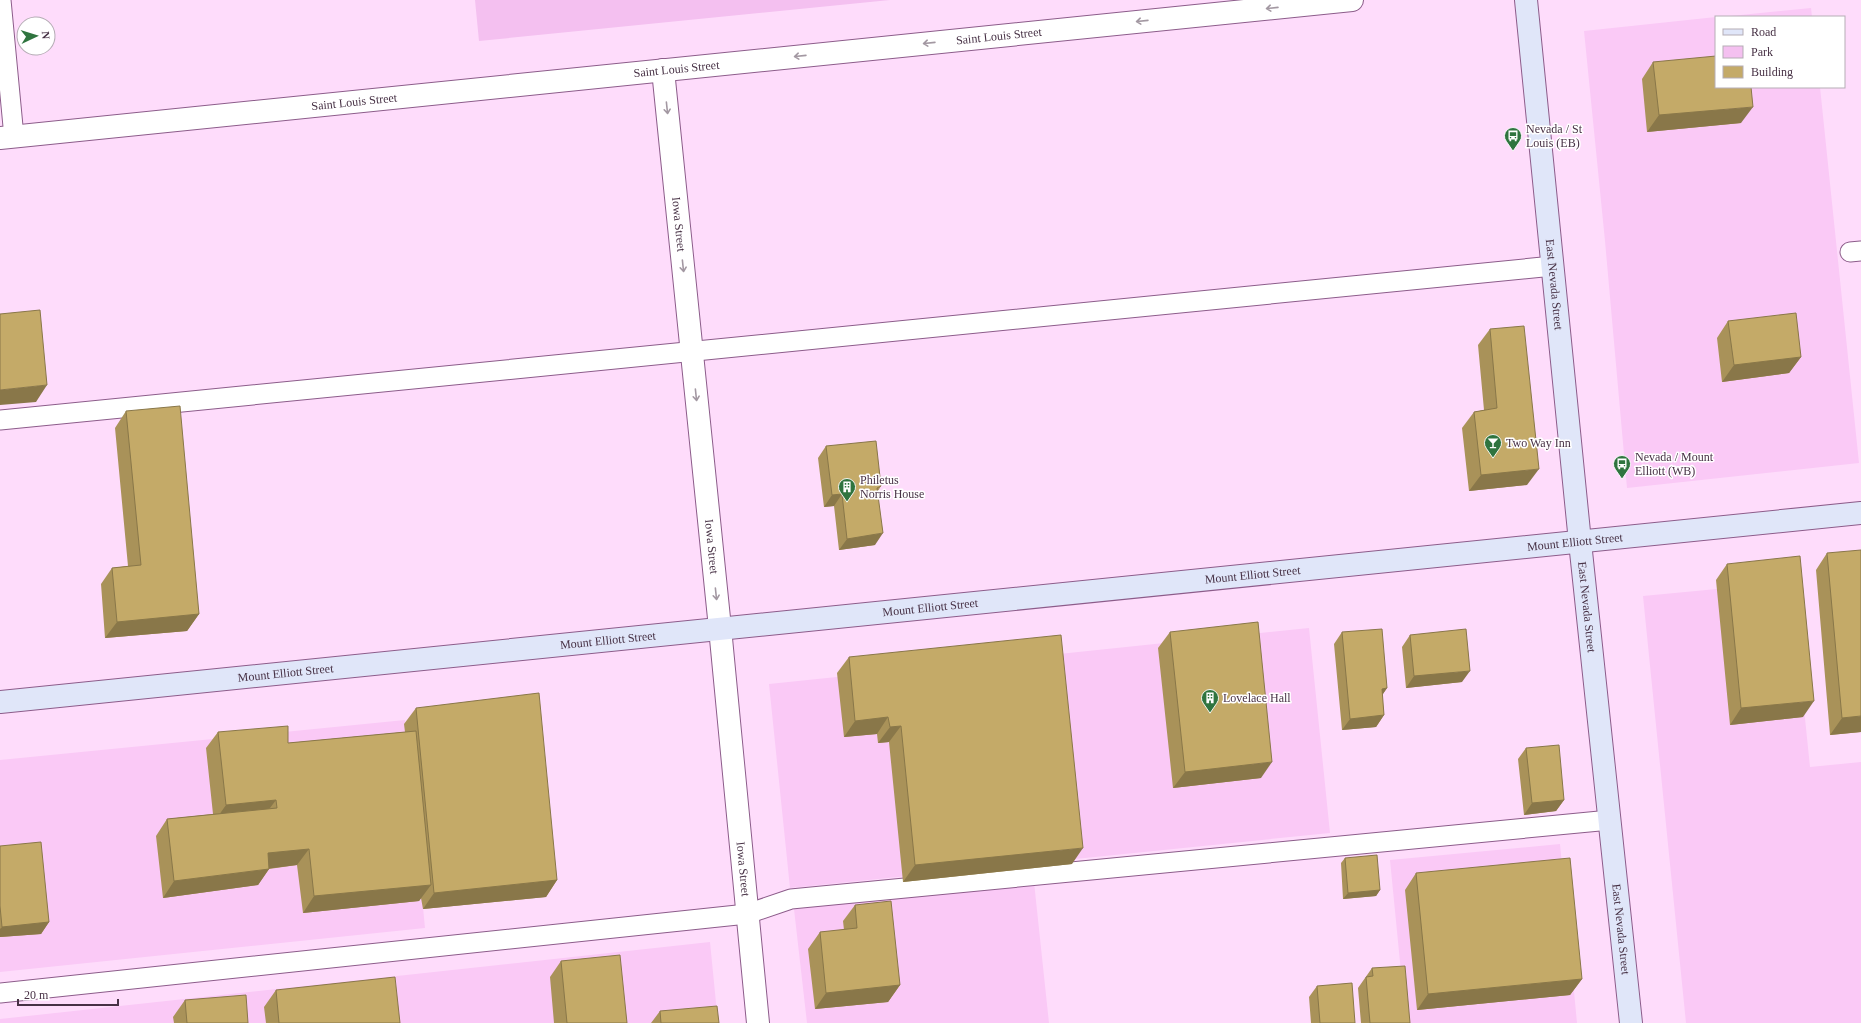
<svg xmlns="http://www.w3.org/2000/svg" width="1861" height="1023" viewBox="0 0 1861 1023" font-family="'Times New Roman',serif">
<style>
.built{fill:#fac9f6}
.green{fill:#f4c0f0}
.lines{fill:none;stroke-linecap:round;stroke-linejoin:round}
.lane-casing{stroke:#8c5c8a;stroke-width:21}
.street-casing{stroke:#8c5c8a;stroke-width:24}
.secondary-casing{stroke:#8c5c8a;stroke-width:24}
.lane{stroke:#fff;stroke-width:19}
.street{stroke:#fff;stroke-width:22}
.secondary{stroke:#e0e6f9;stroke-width:22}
.wall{fill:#a99259}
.shaded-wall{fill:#897749}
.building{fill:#c4aa68;stroke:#897749}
.oneway{stroke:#a398a2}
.labels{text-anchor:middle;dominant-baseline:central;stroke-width:3;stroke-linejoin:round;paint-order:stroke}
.street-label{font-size:12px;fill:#473145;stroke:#fff}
.poi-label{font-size:12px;fill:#473145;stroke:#fff;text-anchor:start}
</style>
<rect width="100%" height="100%" fill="#fedcfb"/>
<path class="built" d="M1811 8 1812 17H1721Z
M1716 17V87H1820L1859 463 1627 488 1605 241 1584 31Z
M1791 582 1810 767 1861 762V1023H1686L1643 596Z
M1309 628 1330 833 790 888 769 684Z
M405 720 425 928 0 972V760Z
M1560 844 1577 1023H1406L1390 860Z
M1034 882 1049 1023H807L794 909Z
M710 942 718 1023H0V1019Z"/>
<path class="green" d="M475 0H890L479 41Z"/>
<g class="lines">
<defs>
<path id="lane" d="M1 0 14 137
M1850 252 1861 251
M0 420 1553 266
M0 993 747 914 791 899 1610 820"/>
<g id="street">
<path id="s1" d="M663 70 720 628 758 1023"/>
<path id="s2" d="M0 138 1352 0"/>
</g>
<g id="secondary">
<path id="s3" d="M1526 0 1580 542 1631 1023"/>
<path id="s4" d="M0 702 1861 513"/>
</g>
</defs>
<use href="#lane" class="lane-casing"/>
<use href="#street" class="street-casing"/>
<use href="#secondary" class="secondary-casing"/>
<use href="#lane" class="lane"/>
<use href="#street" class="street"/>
<use href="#secondary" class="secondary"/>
</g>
<path class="wall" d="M1653 62 1741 123 1647 132 1642 79Z
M1728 321 1801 357 1789 373 1722 382 1717 338Z
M1490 329 1527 485 1469 491 1462 428 1474 412 1484 410 1478 345Z
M126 411 199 614 187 631 105 638 101 584 112 568 128 566 115 428Z
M826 446 881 486 878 491 875 545 839 550 834 506 824 507 818 458Z
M1827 553 1861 732 1830 735 1816 570Z
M1727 564 1803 717 1730 725 1716 580Z
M1170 632 1261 778 1173 788 1158 648Z
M1342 632 1387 688 1382 695 1384 715 1376 727 1342 730 1334 644Z
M1410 635 1462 682 1406 688 1402 647Z
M849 657 1072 864 903 882 889 742 878 743 877 734 844 737 837 673Z
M416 708 557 880 546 897 423 909 421 898 419 901 303 913 297 865 269 869 258 885 163 898 156 836 167 819 213 814 206 748 218 732 288 743 405 732 404 724Z
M1526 748 1564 800 1556 811 1524 815 1518 759Z
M0 846 49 922 41 934 0 937Z
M1345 858 1380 890 1376 896 1343 899 1341 863Z
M1416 873 1582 979 1570 995 1417 1010 1405 890Z
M855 905 900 985 888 1002 815 1009 808 949 820 932 844 930 843 921Z
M561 961 627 1023H554L550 977Z
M1372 968 1410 1023H1361L1358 988Z
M1317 986 1355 1023H1311L1309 997Z
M276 990 400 1023H266L264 1007Z
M185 1000 248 1023H174L173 1017Z
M660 1011 719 1023H651Z"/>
<path class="shaded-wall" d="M1753 107 1741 123 1647 132 1659 115Z
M1801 357 1789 373 1722 382 1734 365Z
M47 385 36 402 0 405V390Z
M1539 469 1527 485 1469 491 1481 475Z
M842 494 834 506 824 507 832 495Z
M883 533 875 545 839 550 847 539Z
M199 614 187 631 105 638 117 622Z
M1470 671 1462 682 1406 688 1414 676Z
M1387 688 1379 700 1382 689Z
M1814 701 1803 717 1730 725 1741 708Z
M1384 715 1376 727 1342 730 1350 719Z
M1861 716V732L1830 735 1842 718Z
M888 717 877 734 844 737 855 721Z
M901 726 889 742 878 743 890 727Z
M1272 762 1261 778 1173 788 1185 772Z
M276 800 264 816 214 822 226 805Z
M1564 800 1556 811 1524 815 1532 803Z
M1083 848 1072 864 903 882 915 865Z
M309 849 297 865 257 870 268 853Z
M269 869 258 885 163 898 174 881Z
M557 880 546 897 423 909 434 893Z
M431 885 419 901 303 913 314 896Z
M1380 890 1376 896 1343 899 1348 893Z
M49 922 41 934 0 937V929L2 927Z
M1582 979 1570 995 1417 1010 1428 994Z
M900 985 888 1002 815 1009 826 993Z"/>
<path class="building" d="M1716 56V87H1751L1753 107 1659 115 1653 62Z
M40 310 47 385 0 390V314Z
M1796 313 1801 357 1734 365 1728 321Z
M1524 326 1539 469 1481 475 1474 412 1497 408 1490 329Z
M180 406 199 614 117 622 112 568 141 565 126 411Z
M876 441 881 486 877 488 883 533 847 539 842 494 832 495 826 446Z
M1861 550V716L1842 718 1827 553Z
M1800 556 1814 701 1741 708 1727 564Z
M1258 622 1272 762 1185 772 1170 632Z
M1382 629 1387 688 1382 689 1384 715 1350 719 1342 632Z
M1466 629 1470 671 1414 676 1410 635Z
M1061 635 1083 848 915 865 901 726 890 727 888 717 855 721 849 657Z
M539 693 557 880 434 893 416 708Z
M288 726V743L416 731 431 885 314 896 309 849 268 853 269 869 174 881 167 819 277 808 276 800 226 805 218 732Z
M1559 745 1564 800 1532 803 1526 748Z
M41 842 49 922 2 927 0 906V846Z
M1377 855 1380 890 1348 893 1345 858Z
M1570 858 1582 979 1428 994 1416 873Z
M891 901 900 985 826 993 820 932 857 928 855 905Z
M620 955 627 1023H567L561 961Z
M1405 966 1410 1023H1370L1366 977 1373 976 1372 968Z
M395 977 400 1023H279L276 990Z
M1352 983 1355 1023H1320L1317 986Z
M246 995 248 1023H187L185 1000Z
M717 1006 719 1023H661L660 1011Z"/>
<defs><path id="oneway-shaft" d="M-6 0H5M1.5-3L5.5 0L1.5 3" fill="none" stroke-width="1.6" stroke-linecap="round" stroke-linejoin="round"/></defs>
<g class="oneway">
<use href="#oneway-shaft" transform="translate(1272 8) rotate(174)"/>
<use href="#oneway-shaft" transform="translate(1142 21) rotate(174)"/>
<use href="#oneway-shaft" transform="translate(929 43) rotate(174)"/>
<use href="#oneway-shaft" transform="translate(800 56) rotate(174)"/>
<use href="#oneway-shaft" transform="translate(667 108) rotate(84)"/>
<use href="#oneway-shaft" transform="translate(683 266) rotate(84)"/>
<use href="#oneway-shaft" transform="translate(696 395) rotate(84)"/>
<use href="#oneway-shaft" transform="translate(716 594) rotate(84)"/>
</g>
<defs>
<symbol id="bus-pin" viewBox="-11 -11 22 30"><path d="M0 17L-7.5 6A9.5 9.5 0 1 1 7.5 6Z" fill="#2f743f" stroke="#fff"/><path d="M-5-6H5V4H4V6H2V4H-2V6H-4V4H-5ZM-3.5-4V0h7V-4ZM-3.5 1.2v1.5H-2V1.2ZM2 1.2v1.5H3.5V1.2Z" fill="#fff"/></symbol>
<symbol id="bar-pin" viewBox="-11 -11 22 30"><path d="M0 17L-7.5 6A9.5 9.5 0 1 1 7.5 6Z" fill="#2f743f" stroke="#fff"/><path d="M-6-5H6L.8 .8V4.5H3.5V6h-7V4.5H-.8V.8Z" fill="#fff"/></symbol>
<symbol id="building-pin" viewBox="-11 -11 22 30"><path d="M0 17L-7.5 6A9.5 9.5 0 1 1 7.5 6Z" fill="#2f743f" stroke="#fff"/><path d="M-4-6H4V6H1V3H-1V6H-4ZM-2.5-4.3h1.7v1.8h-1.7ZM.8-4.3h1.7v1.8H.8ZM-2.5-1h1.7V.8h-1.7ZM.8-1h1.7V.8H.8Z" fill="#fff"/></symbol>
</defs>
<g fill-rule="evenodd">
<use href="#bus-pin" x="1503" y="126" width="20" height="27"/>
<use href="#bar-pin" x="1483" y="433" width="20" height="27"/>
<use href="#bus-pin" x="1612" y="454" width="20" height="27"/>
<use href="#building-pin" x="837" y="477" width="20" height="27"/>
<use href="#building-pin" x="1200" y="688" width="20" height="27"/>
</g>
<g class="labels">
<g class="street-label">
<text stroke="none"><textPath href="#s2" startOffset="1004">Saint Louis Street</textPath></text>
<text stroke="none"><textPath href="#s2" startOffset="680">Saint Louis Street</textPath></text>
<text stroke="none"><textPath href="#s2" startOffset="356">Saint Louis Street</textPath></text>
<text stroke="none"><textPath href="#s1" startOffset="155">Iowa Street</textPath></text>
<text stroke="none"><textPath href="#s3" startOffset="286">East Nevada Street</textPath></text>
<text stroke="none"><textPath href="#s4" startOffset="1583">Mount Elliott Street</textPath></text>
<text stroke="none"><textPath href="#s1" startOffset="479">Iowa Street</textPath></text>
<text stroke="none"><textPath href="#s4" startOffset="1259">Mount Elliott Street</textPath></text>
<text stroke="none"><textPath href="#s4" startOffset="935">Mount Elliott Street</textPath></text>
<text stroke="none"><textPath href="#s3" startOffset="610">East Nevada Street</textPath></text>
<text stroke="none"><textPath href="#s4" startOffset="611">Mount Elliott Street</textPath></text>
<text stroke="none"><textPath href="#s4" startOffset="287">Mount Elliott Street</textPath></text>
<text stroke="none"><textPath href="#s1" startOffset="803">Iowa Street</textPath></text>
<text stroke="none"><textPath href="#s3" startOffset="934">East Nevada Street</textPath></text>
</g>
<g class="poi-label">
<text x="1526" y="129">Nevada / St<tspan x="1526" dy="14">Louis (EB)</tspan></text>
<text x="1506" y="443">Two Way Inn</text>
<text x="1635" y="457">Nevada / Mount<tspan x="1635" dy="14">Elliott (WB)</tspan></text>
<text x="860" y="480">Philetus<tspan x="860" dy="14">Norris House</tspan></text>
<text x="1223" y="698">Lovelace Hall</text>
</g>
</g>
<rect x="1715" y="16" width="130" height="72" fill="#ffffff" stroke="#b5adb5"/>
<rect x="1723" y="29" width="20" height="6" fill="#e0e6f9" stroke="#b5adb5"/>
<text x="1751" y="36" font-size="12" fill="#473145">Road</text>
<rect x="1723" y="46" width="20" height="12" fill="#f4c0f0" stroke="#b5adb5"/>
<text x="1751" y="56" font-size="12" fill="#473145">Park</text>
<rect x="1723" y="66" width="20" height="12" fill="#c4aa68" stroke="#b5adb5"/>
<text x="1751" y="76" font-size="12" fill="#473145">Building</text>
<g transform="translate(36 36) rotate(86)"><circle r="19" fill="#ffffff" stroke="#b5adb5"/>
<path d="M0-3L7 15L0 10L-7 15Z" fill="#2f743f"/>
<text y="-6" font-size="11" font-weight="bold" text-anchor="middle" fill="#473145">N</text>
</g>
<path d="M18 999v6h100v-6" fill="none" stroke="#473145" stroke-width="2"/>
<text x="24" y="999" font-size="12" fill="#473145" stroke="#ffffff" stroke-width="3" paint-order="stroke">20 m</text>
</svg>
